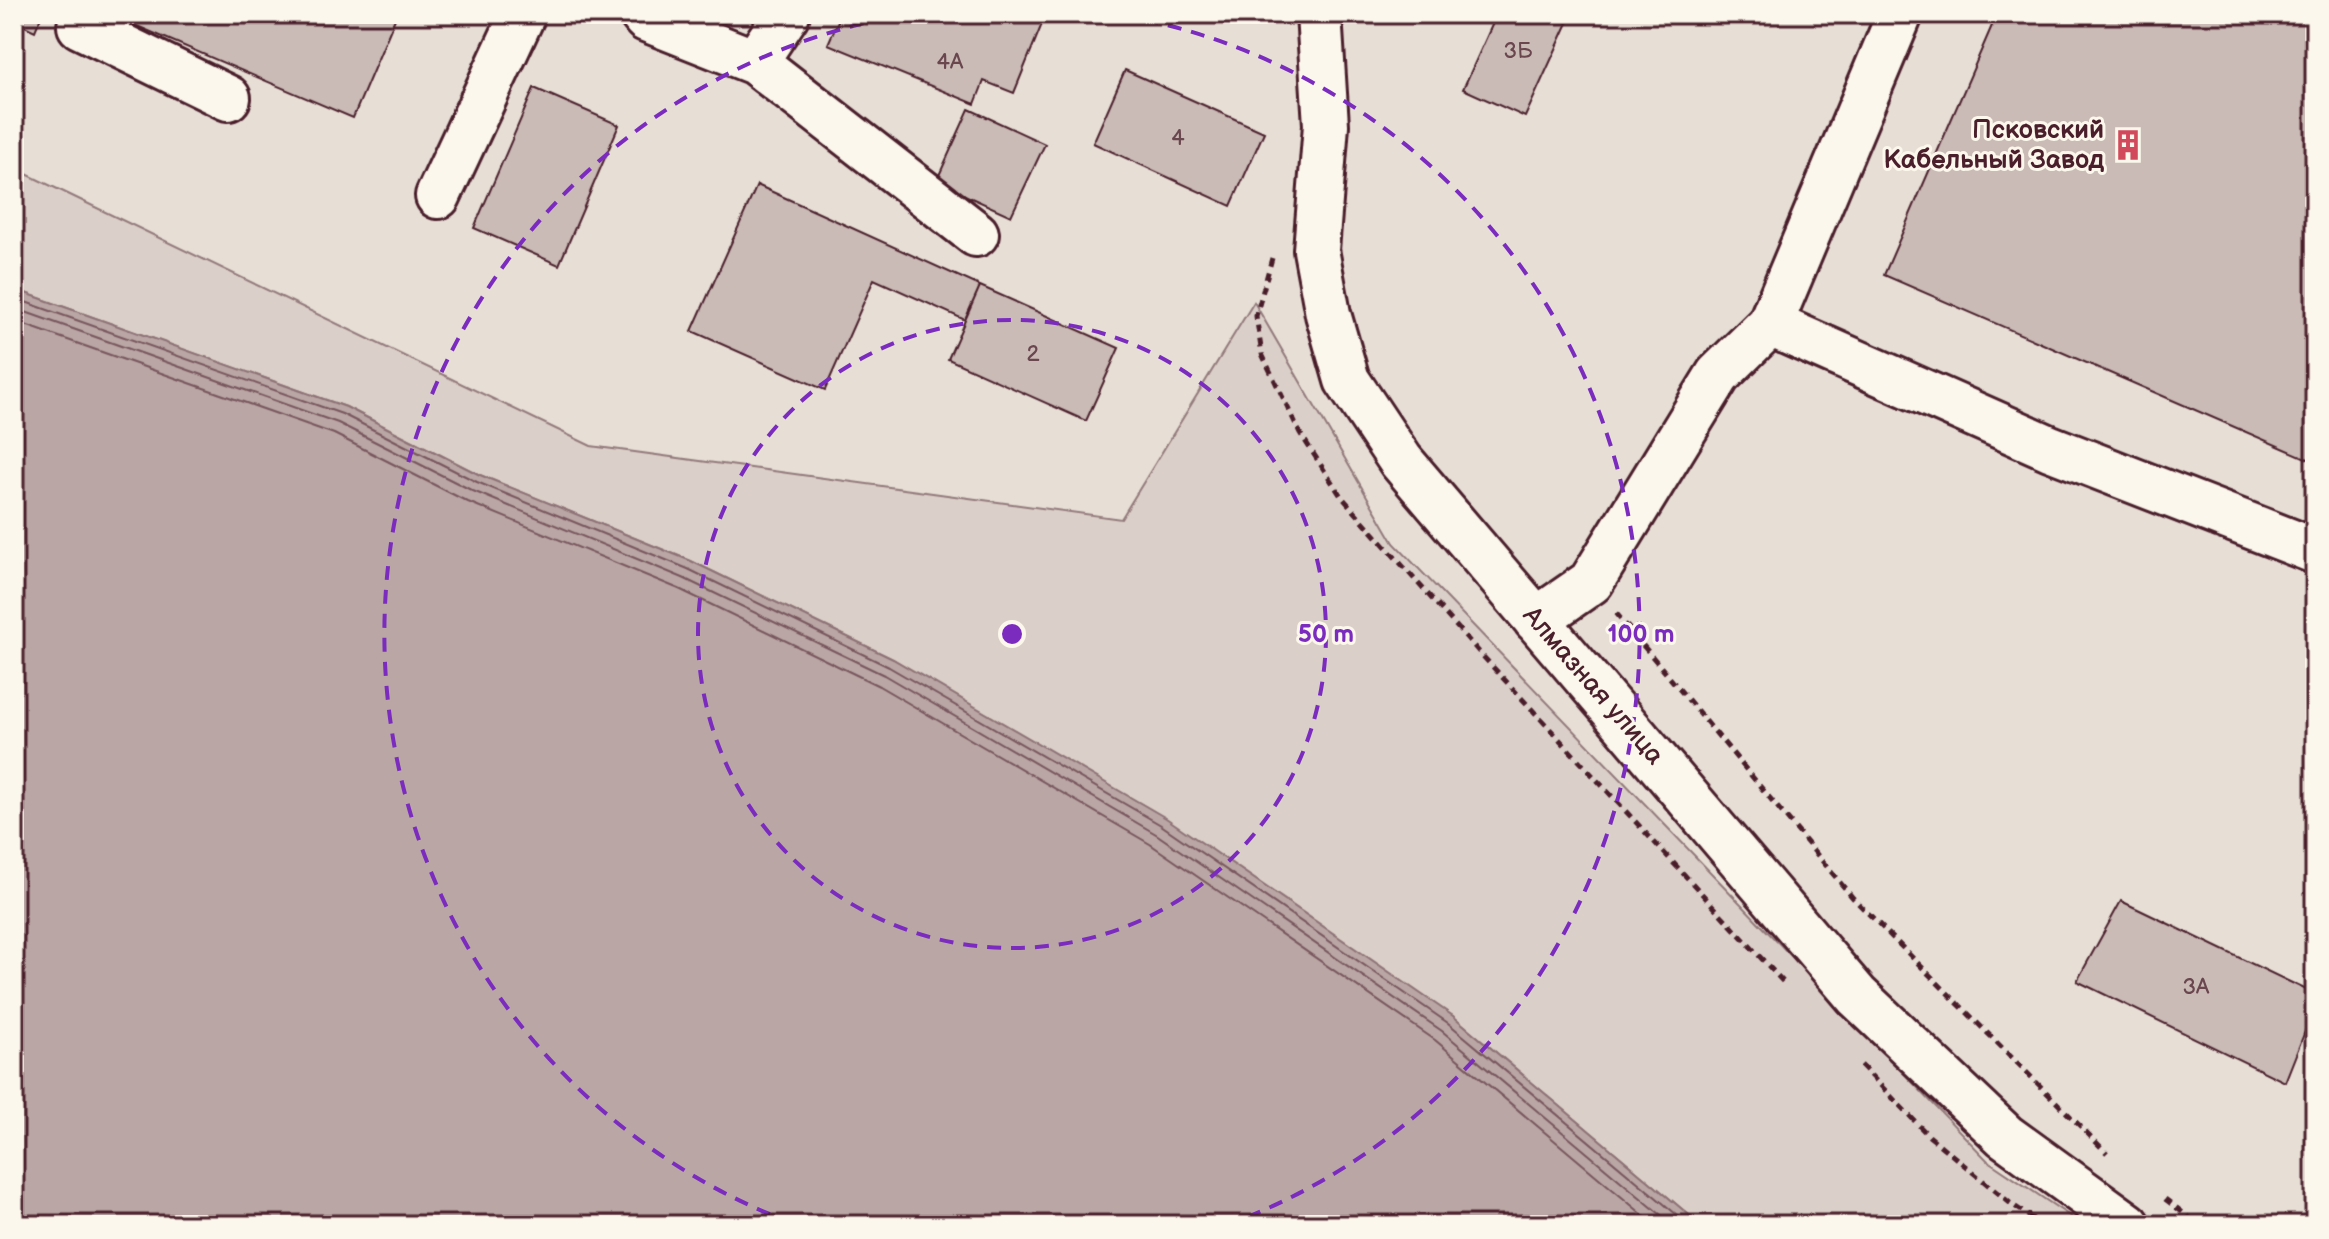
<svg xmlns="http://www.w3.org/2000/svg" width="2329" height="1239" viewBox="0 0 2329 1239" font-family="'Balsamiq Sans',sans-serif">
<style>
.built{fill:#e7dfd6}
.green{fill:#dbd0c9;stroke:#92787a;stroke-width:2}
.water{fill:#baa7a5;stroke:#8d7174;stroke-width:2}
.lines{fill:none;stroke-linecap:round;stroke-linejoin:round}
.shore{stroke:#77555c;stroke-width:2}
.building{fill:#cabbb6;stroke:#4a1f2b;stroke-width:2}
.minor-casing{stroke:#4a1f2b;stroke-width:50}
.path{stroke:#4a1f2b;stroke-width:5;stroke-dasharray:8 6;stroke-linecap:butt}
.minor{stroke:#fbf7ec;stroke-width:44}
.ring{fill:none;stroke:#7b2cbf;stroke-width:4;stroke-dasharray:14 10}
.labels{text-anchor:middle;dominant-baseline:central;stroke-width:6;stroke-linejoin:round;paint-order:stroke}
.number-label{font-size:22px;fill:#6a464e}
.poi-label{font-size:26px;font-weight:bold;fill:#4a1f2b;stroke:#fbf7ec;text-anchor:end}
.street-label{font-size:26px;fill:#4a1f2b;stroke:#fbf7ec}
.centre{fill:#7b2cbf;stroke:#fbf7ec;stroke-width:4}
.ring-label{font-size:24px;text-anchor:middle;font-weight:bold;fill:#7b2cbf;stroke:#fbf7ec;stroke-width:6;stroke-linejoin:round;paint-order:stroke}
</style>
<rect width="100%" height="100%" fill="#f4eee4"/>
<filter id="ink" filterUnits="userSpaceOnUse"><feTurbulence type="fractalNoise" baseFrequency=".0125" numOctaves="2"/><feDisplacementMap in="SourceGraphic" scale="16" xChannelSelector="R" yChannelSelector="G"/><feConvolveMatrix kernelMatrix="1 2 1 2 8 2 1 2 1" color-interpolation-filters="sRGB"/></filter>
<g filter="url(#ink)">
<path class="built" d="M14 14H2315V1214L2312 1213 2304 1225H2083L1988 1161 1394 543 1254 303 1121 519 591 446 14 168Z"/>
<path class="green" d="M14 168 591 446 1121 519 1254 302 1394 543 1988 1161 2083 1225H1701L1453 1016 893 659 691 561 480 475 346 407 14 289Z"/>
<path class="water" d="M14 289 346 407 480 475 691 561 893 659 1166 818 1453 1016 1701 1225H14Z"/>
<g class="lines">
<path class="shore" d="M14 298 342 414 477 482 688 569 889 667 1161 825 1448 1023 1689 1225
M14 308 338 423 473 491 683 578 884 675 1156 834 1442 1031 1673 1225
M14 321 334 434 468 502 679 589 879 686 1150 844 1435 1040 1655 1225"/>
</g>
<path class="building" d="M14 14H42L35 31 14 21Z
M118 14H397L353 118 116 17Z
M841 14H1033L1044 19 1014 93 984 81 975 104 828 44Z
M1497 14H1572L1525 117 1463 89Z
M1997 14H2315V462L1884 275Z
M1125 70 1264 132 1231 206 1093 143Z
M534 88 619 125 559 265 474 228Z
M969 109 1045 144 1011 216 936 182Z
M757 185 980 286 965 320 874 279 825 390 692 331Z
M980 286 1119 348 1086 421 948 359Z
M2121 901 2315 994V1006L2285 1082 2077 981Z"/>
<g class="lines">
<defs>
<path id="minor" d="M85 14 80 26 228 98
M642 14 646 19 755 62 787 14
M1319 14 1326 125 1316 250 1328 314 1347 380 1401 461 1857 996 2005 1136 2128 1225
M755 62 976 234
M438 196 523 14
M1770 324 1900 14
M1536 620 1591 582 1718 375 1770 324 2050 448 2315 551"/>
</defs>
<use href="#minor" class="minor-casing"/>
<path class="path" d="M1272 258 1256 316 1262 354 1300 433 1341 496 1479 652 1786 985
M1616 613 1853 898 2107 1153
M1861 1065 1929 1136 2010 1203 2042 1225
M2165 1199 2199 1225"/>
<use href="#minor" class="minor"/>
</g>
</g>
<g class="ring">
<circle cx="1012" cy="634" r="314"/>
<path d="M792 1223A629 629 0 0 1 903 15M1121 15A629 629 0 0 1 1232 1223"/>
</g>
<defs>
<symbol id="building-bare" viewBox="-9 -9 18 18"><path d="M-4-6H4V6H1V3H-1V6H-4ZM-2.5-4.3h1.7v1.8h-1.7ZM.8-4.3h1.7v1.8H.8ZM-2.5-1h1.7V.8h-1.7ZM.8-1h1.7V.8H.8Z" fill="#d1495b" stroke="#fbf7ec" stroke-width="2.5" paint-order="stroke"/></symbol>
</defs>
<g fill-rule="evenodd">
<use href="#building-bare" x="2106" y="123" width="44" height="44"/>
</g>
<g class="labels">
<g class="number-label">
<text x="1518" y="51">3Б</text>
<text x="950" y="62">4А</text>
<text x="1178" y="138">4</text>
<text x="1033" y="354">2</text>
<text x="2196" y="987">3А</text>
</g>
<g class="poi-label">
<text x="2104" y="130">Псковский<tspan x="2104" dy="30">Кабельный Завод</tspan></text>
</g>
<g class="street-label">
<text transform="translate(1593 686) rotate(49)">Алмазная улица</text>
</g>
</g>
<circle cx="1012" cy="634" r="12" class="centre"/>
<g class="ring-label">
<text x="1326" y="642">50 m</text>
<text x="1641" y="642">100 m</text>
</g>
<rect width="2329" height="1239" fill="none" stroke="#fbf7ec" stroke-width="48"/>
<rect x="24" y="24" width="2281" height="1191" fill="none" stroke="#4a1f2b" stroke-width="3" filter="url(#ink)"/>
</svg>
